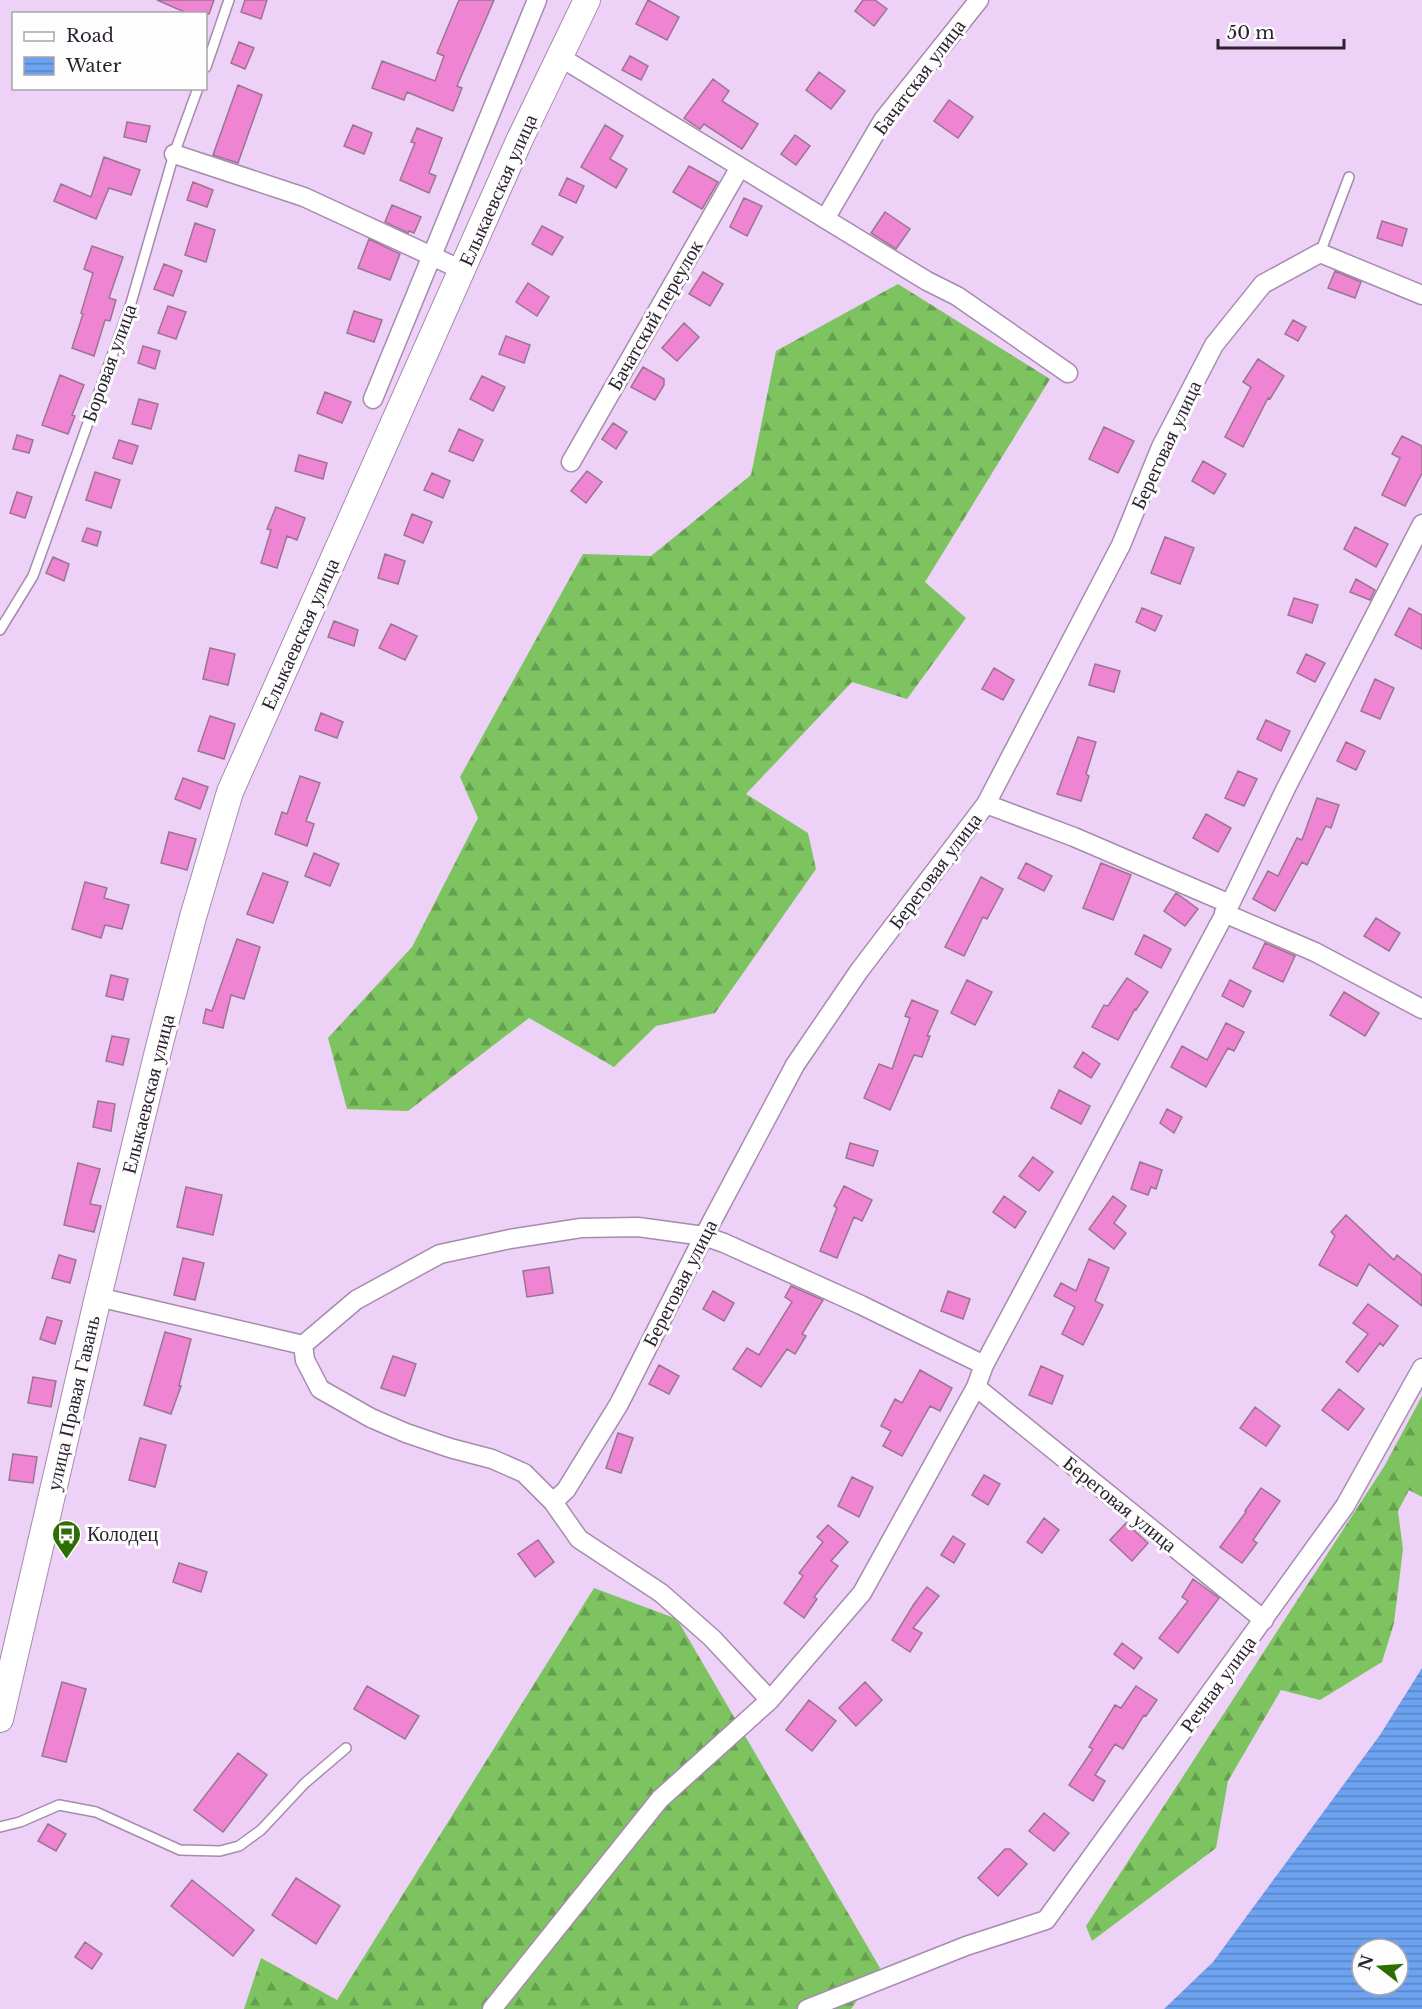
<svg xmlns="http://www.w3.org/2000/svg" width="1422" height="2009" viewBox="0 0 1422 2009" font-family="'Libre Baskerville',serif">
<style>
.forest{fill:url(#forest-firs)}
.water{fill:url(#water-rules);fill-rule:evenodd}
.building{fill:#ef84d3;stroke:#9b7590;stroke-width:1.5}
.lines{fill:none;stroke-linecap:round;stroke-linejoin:round}
.lane-casing{stroke:#a68baf;stroke-width:12}
.street-casing{stroke:#a68baf;stroke-width:21}
.secondary-casing{stroke:#a68baf;stroke-width:28}
.lane{stroke:#fff;stroke-width:9}
.street{stroke:#fff;stroke-width:18}
.secondary{stroke:#fff;stroke-width:26}
.labels{text-anchor:middle;dominant-baseline:central;stroke-width:6;stroke-linejoin:round;paint-order:stroke}
.street-label{font-size:20px;fill:#2b212f;stroke:#fdfdfd}
.poi-label{font-size:20px;fill:#2b212f;stroke:#fdfdfd;text-anchor:start}
</style>
<defs>
<pattern id="forest-firs" width="22" height="20" patternUnits="userSpaceOnUse" patternTransform="scale(1.5)"><rect width="22" height="20" fill="#7dc461"/><path d="M5 1l3.5 6h-7zM16 11l3.5 6h-7z" fill="#679f50"/></pattern>
<pattern id="water-rules" width="6" height="5" patternUnits="userSpaceOnUse" patternTransform="scale(1.5)"><rect width="6" height="5" fill="#6ca2f0"/><path d="M0 2.5h6" fill="none" stroke="#5984c3"/></pattern>
</defs>
<rect width="100%" height="100%" fill="#edd1f7"/>
<path class="forest" d="M898 284 1050 379 925 582 966 618 907 699 852 682 746 794 808 833 816 869 715 1013 656 1026 614 1067 529 1018 408 1111 347 1109 328 1038 412 947 478 818 460 777 583 554 651 556 751 475 776 351Z
M1422 1396V1497L1409 1490 1398 1511 1403 1549 1394 1623 1382 1662 1320 1700 1281 1690 1228 1781 1216 1848 1092 1941 1086 1926 1385 1465Z
M594 1588 677 1619 880 1968 851 2009H244L261 1958 337 2000Z"/>
<path class="water" d="M1422 1668V2009H1164L1213 1962 1380 1735ZM1362 1949H1398V1985H1362Z"/>
<path class="building" d="M157 0H214L209 14H189Z
M245 0H267L261 19 241 12Z
M459 0H494L457 86 462 88 453 111 407 92 404 100 372 88 382 61 435 81 444 56 437 53Z
M648 0 679 17 667 40 636 24Z
M863 0H875L887 9 874 26 855 11Z
M239 42 254 48 245 69 231 63Z
M630 56 648 66 641 80 622 70Z
M819 72 845 91 831 109 806 90Z
M713 79 729 91 722 101 758 124 742 149 704 124 700 129 684 118Z
M238 85 262 95 238 163 213 155Z
M949 100 973 117 958 138 934 121Z
M127 122 150 126 146 142 124 137Z
M353 125 372 133 364 154 344 146Z
M605 125 623 136 610 159 627 169 616 188 581 167Z
M417 128 442 138 429 173 436 176 429 193 400 180 415 143 411 142Z
M795 135 810 146 796 165 781 154Z
M104 157 140 170 131 195 109 188 96 219 54 201 61 184 91 197Z
M689 166 718 182 702 209 673 192Z
M567 178 584 186 576 203 559 195Z
M193 182 213 190 207 207 187 200Z
M744 198 762 206 747 236 730 227Z
M392 205 421 217 414 233 409 231 408 233 385 222Z
M885 212 910 229 896 249 871 233Z
M1382 221 1407 229 1402 246 1377 238Z
M195 223 215 230 206 262 185 255Z
M542 226 563 237 552 255 532 244Z
M369 239 400 254 390 280 358 268Z
M92 246 123 257 109 298 116 300 110 321 105 320 94 356 72 348 83 314 81 313 93 273 84 269Z
M164 264 182 271 173 296 154 289Z
M1335 271 1361 282 1355 298 1328 288Z
M703 272 723 284 710 306 689 294Z
M528 283 549 297 537 316 516 302Z
M168 306 186 312 176 339 158 333Z
M354 311 382 320 374 342 347 333Z
M1293 320 1306 327 1298 341 1285 334Z
M684 323 699 337 677 361 662 348Z
M506 336 530 345 524 363 499 354Z
M143 346 160 351 155 369 138 363Z
M1258 359 1284 376 1270 399 1268 398 1243 447 1225 437 1251 387 1243 382Z
M643 367 664 379V385L655 400 631 387Z
M60 375 84 385 72 415 75 416 68 434 42 425Z
M482 376 505 387 493 411 470 399Z
M325 392 351 402 342 423 317 413Z
M139 399 158 404 151 429 132 424Z
M613 423 627 432 616 449 602 439Z
M1104 427 1134 441 1118 473 1089 459Z
M459 429 483 440 473 461 449 451Z
M17 435 33 440 29 453 13 449Z
M1402 436 1422 446V473L1405 506 1382 495 1400 458 1392 454Z
M119 440 138 446 132 464 113 458Z
M299 455 327 463 323 479 295 471Z
M1203 461 1226 474 1214 494 1192 481Z
M587 471 602 482 586 503 571 491Z
M95 472 120 480 111 508 86 500Z
M432 473 450 481 443 498 424 490Z
M17 492 32 497 25 518 10 513Z
M276 507 305 518 297 540 287 536 277 568 261 563 271 530 267 529Z
M412 514 432 522 423 543 404 535Z
M1355 527 1388 544 1376 567 1344 549Z
M87 528 101 532 97 546 82 541Z
M1165 537 1194 548 1180 584 1151 573Z
M385 554 405 561 398 584 378 578Z
M53 557 69 564 64 581 46 573Z
M1356 579 1375 590 1370 600 1350 592Z
M1294 598 1318 605 1312 623 1288 615Z
M1142 608 1162 616 1155 631 1136 622Z
M1409 608 1422 615V649L1395 635Z
M334 621 358 630 354 646 328 637Z
M391 624 417 636 405 660 379 648Z
M210 648 235 654 228 685 203 679Z
M1306 654 1325 663 1315 682 1297 673Z
M1095 664 1120 671 1114 692 1089 685Z
M994 668 1014 680 1003 700 982 689Z
M1375 679 1394 688 1380 719 1361 711Z
M321 713 343 722 337 738 315 730Z
M210 716 235 724 224 759 198 751Z
M1266 720 1290 731 1281 751 1257 739Z
M1078 737 1096 742 1086 774 1089 776 1081 801 1057 794Z
M1346 742 1365 751 1356 770 1337 761Z
M1238 771 1257 779 1244 806 1225 798Z
M300 776 320 783 306 821 314 824 307 846 275 834 282 812 287 814Z
M183 778 208 787 200 809 175 799Z
M1317 798 1339 805 1331 828 1326 826 1307 865 1302 862 1275 911 1253 899 1268 871 1278 876 1297 838 1302 840Z
M1206 814 1231 828 1218 852 1193 838Z
M169 832 196 839 187 870 161 863Z
M314 853 339 864 330 886 305 876Z
M1026 863 1052 876 1044 891 1018 878Z
M1101 863 1131 875 1113 920 1083 908Z
M263 873 288 882 273 923 247 914Z
M981 877 1003 889 987 919 983 917 964 956 945 947Z
M85 882 107 888 104 898 129 905 122 929 105 925 101 938 72 929Z
M1176 893 1198 909 1185 926 1164 911Z
M1376 918 1400 933 1389 951 1364 936Z
M1144 935 1171 949 1161 968 1135 954Z
M237 939 260 947 244 999 231 995 223 1028 203 1023 206 1009 212 1011Z
M1265 943 1295 956 1283 982 1253 968Z
M111 975 128 979 123 1000 106 996Z
M1127 978 1148 992 1136 1010 1135 1009 1118 1040 1092 1027 1104 1005 1108 1006Z
M967 980 992 992 975 1025 951 1013Z
M1230 980 1251 991 1243 1007 1222 996Z
M1344 992 1379 1013 1365 1036 1330 1015Z
M912 1000 938 1011 927 1036H930L922 1057 914 1055 890 1110 864 1098 879 1064 892 1069 910 1018 905 1016Z
M1226 1023 1244 1032 1234 1051 1228 1048 1206 1087 1171 1067 1182 1046 1207 1060Z
M112 1036 129 1039 123 1065 106 1061Z
M1083 1052 1100 1064 1091 1078 1074 1067Z
M1059 1090 1090 1106 1081 1124 1051 1108Z
M98 1101 115 1104 111 1131 93 1127Z
M1167 1109 1182 1117 1174 1133 1160 1123Z
M850 1143 878 1151 873 1166 846 1158Z
M1033 1157 1053 1172 1039 1191 1019 1176Z
M1140 1162 1162 1170 1156 1189 1151 1187 1148 1195 1131 1189Z
M78 1163 100 1169 90 1204 101 1206 94 1232 64 1225Z
M844 1186 872 1200 862 1221 854 1217 837 1258 820 1251 837 1208 834 1206Z
M186 1187 222 1195 213 1235 177 1227Z
M1004 1196 1026 1212 1015 1228 993 1212Z
M1113 1196 1126 1206 1114 1223 1126 1233 1114 1249 1089 1229Z
M1346 1215 1394 1260 1397 1255 1422 1275V1306L1369 1264 1357 1286 1319 1265 1335 1236 1331 1232Z
M59 1255 76 1260 70 1283 52 1278Z
M183 1258 204 1263 195 1300 174 1295Z
M1089 1259 1109 1268 1095 1301 1103 1305 1083 1345 1062 1334 1075 1307 1054 1296 1061 1283 1076 1291Z
M549 1267 553 1293 527 1297 523 1271Z
M791 1286 823 1300 802 1334 806 1336 795 1354 787 1349 761 1387 733 1369 747 1348 759 1355 792 1302 785 1297Z
M713 1291 734 1303 724 1321 703 1309Z
M948 1291 970 1299 963 1319 941 1311Z
M1368 1304 1398 1326 1383 1346 1380 1343 1358 1372 1346 1362 1368 1334 1353 1323Z
M47 1317 62 1321 55 1344 40 1339Z
M165 1332 191 1339 179 1386H181L171 1414 144 1405Z
M393 1356 416 1364 405 1396 381 1388Z
M659 1365 679 1376 669 1394 649 1384Z
M1041 1366 1063 1376 1052 1404 1029 1395Z
M920 1370 952 1388 940 1411 930 1406 902 1456 883 1446 891 1431 881 1426 895 1399 902 1403Z
M33 1377 56 1381 51 1407 28 1403Z
M1339 1389 1364 1409 1348 1430 1322 1410Z
M1255 1407 1280 1426 1266 1446 1240 1428Z
M618 1433 633 1438 621 1473 606 1468Z
M140 1438 166 1445 155 1487 129 1480Z
M13 1454 37 1457 33 1483 9 1480Z
M984 1475 1000 1484 988 1505 972 1495Z
M852 1477 873 1487 859 1517 838 1506Z
M1261 1488 1280 1501 1253 1540 1257 1543 1242 1563 1220 1547 1246 1512 1245 1511Z
M1044 1518 1059 1530 1042 1553 1027 1542Z
M1126 1523 1148 1543 1132 1561 1110 1540Z
M828 1525 848 1542 831 1561 838 1566 814 1597 817 1599 804 1618 784 1603 803 1576 799 1573 823 1542 817 1537Z
M953 1536 965 1544 954 1563 941 1555Z
M538 1540 554 1562 535 1577 518 1554Z
M179 1563 207 1572 201 1592 173 1582Z
M1193 1579 1219 1598 1178 1653 1159 1638 1188 1601 1182 1597Z
M927 1587 939 1596 913 1628 922 1633 910 1652 892 1640 914 1604Z
M1122 1643 1142 1658 1134 1669 1114 1654Z
M62 1682 86 1689 66 1762 42 1756Z
M865 1682 882 1700 856 1726 839 1708Z
M367 1686 419 1716 405 1739 354 1709Z
M1136 1686 1157 1700 1146 1716 1144 1715 1123 1749 1115 1744 1095 1775 1105 1781 1093 1801 1069 1785 1093 1749 1089 1747 1115 1705 1121 1708Z
M809 1700 836 1721 812 1751 786 1730Z
M238 1753 267 1775 223 1832 194 1810Z
M1044 1813 1069 1833 1054 1851 1029 1831Z
M48 1824 66 1834 56 1851 38 1841Z
M1005 1849H1010L1027 1864 998 1896 978 1878Z
M296 1878 340 1906 316 1944 272 1915Z
M192 1880 254 1930 233 1956 171 1906Z
M85 1942 102 1954 92 1969 75 1957Z"/>
<g class="lines">
<defs>
<path id="lane" d="M206 67 229 0
M1320 253 1349 177
M0 630 33 576 131 303 174 154 198 88
M0 1827 20 1822 59 1805 96 1812 180 1850 220 1851 239 1846 261 1830 305 1783 346 1748"/>
<path id="street" d="M560 57 927 281 957 296 1068 373
M174 154 304 197 462 270
M825 219 883 120 979 0
M373 399 537 0
M571 462 740 167
M986 804 1074 837 1230 904
M1224 913 1315 952 1422 1009
M98 1297 303 1345 356 1300 440 1254 510 1239 581 1228 638 1227 704 1236 724 1243 861 1305 984 1365
M303 1345 305 1360 320 1389 371 1418 406 1433 450 1448 492 1459 524 1473 553 1502 579 1539 661 1593 712 1638 770 1700
M976 1387 1264 1620
M553 1502 566 1490 619 1404 704 1236 795 1065 859 971 986 804 1121 545 1161 447 1214 345 1263 284 1320 253 1422 295
M492 2009 660 1799 770 1700 862 1593 976 1387 984 1365 1230 904 1286 788 1422 524
M807 2009 966 1946 1046 1920 1345 1506 1422 1368"/>
<path id="secondary" d="M0 1719 98 1297 160 1043 193 917 230 792 519 141 587 0"/>
</defs>
<use href="#lane" class="lane-casing"/>
<use href="#street" class="street-casing"/>
<use href="#secondary" class="secondary-casing"/>
<use href="#lane" class="lane"/>
<use href="#street" class="street"/>
<use href="#secondary" class="secondary"/>
</g>
<defs>
<symbol id="bus-pin" viewBox="-11 -11 22 30"><path d="M0 17L-7.5 6A9.5 9.5 0 1 1 7.5 6Z" fill="#2d6e03" stroke="#fdfdfd"/><path d="M-5-6H5V4H4V6H2V4H-2V6H-4V4H-5ZM-3.5-4V0h7V-4ZM-3.5 1.2v1.5H-2V1.2ZM2 1.2v1.5H3.5V1.2Z" fill="#fff"/></symbol>
</defs>
<g fill-rule="evenodd">
<use href="#bus-pin" x="50" y="1518" width="33" height="45"/>
</g>
<g class="labels">
<g class="street-label">
<text transform="translate(919 77) rotate(-53)">Бачатская улица</text>
<text transform="translate(498 190) rotate(-66)">Елыкаевская улица</text>
<text transform="translate(655 315) rotate(-60)">Бачатский переулок</text>
<text transform="translate(109 363) rotate(-70)">Боровая улица</text>
<text transform="translate(1166 445) rotate(-65)">Береговая улица</text>
<text transform="translate(300 634) rotate(-66)">Елыкаевская улица</text>
<text transform="translate(935 871) rotate(-53)">Береговая улица</text>
<text transform="translate(148 1094) rotate(-76)">Елыкаевская улица</text>
<text transform="translate(680 1283) rotate(-63)">Береговая улица</text>
<text transform="translate(73 1403) rotate(-77)">улица Правая Гавань</text>
<text transform="translate(1120 1504) rotate(39)">Береговая улица</text>
<text transform="translate(1218 1684) rotate(-54)">Речная улица</text>
</g>
<g class="poi-label">
<text x="87" y="1534">Колодец</text>
</g>
</g>
<rect x="12" y="12" width="195" height="78" fill="#fdfdfd" stroke="#a9a5ab" stroke-width="1.5"/>
<rect x="24" y="32" width="30" height="9" fill="#ffffff" stroke="#a9a5ab" stroke-width="1.5"/>
<text x="66" y="42" font-size="18" fill="#2b212f">Road</text>
<rect x="24" y="57" width="30" height="18" fill="url(#water-rules)" stroke="#a9a5ab" stroke-width="1.5"/>
<text x="66" y="72" font-size="18" fill="#2b212f">Water</text>
<g transform="translate(1380 1967) rotate(287)"><circle r="28" fill="#fdfdfd" stroke="#a9a5ab" stroke-width="1.5"/>
<path d="M0-4.5L10 22L0 15L-10 22Z" fill="#2d6e03"/>
<text y="-9" font-size="16" font-weight="bold" text-anchor="middle" fill="#2b212f">N</text>
</g>
<path d="M1218 39v9h126v-9" fill="none" stroke="#2b212f" stroke-width="3"/>
<text x="1227" y="39" font-size="18" fill="#2b212f" stroke="#fdfdfd" stroke-width="4.5" paint-order="stroke">50 m</text>
</svg>
